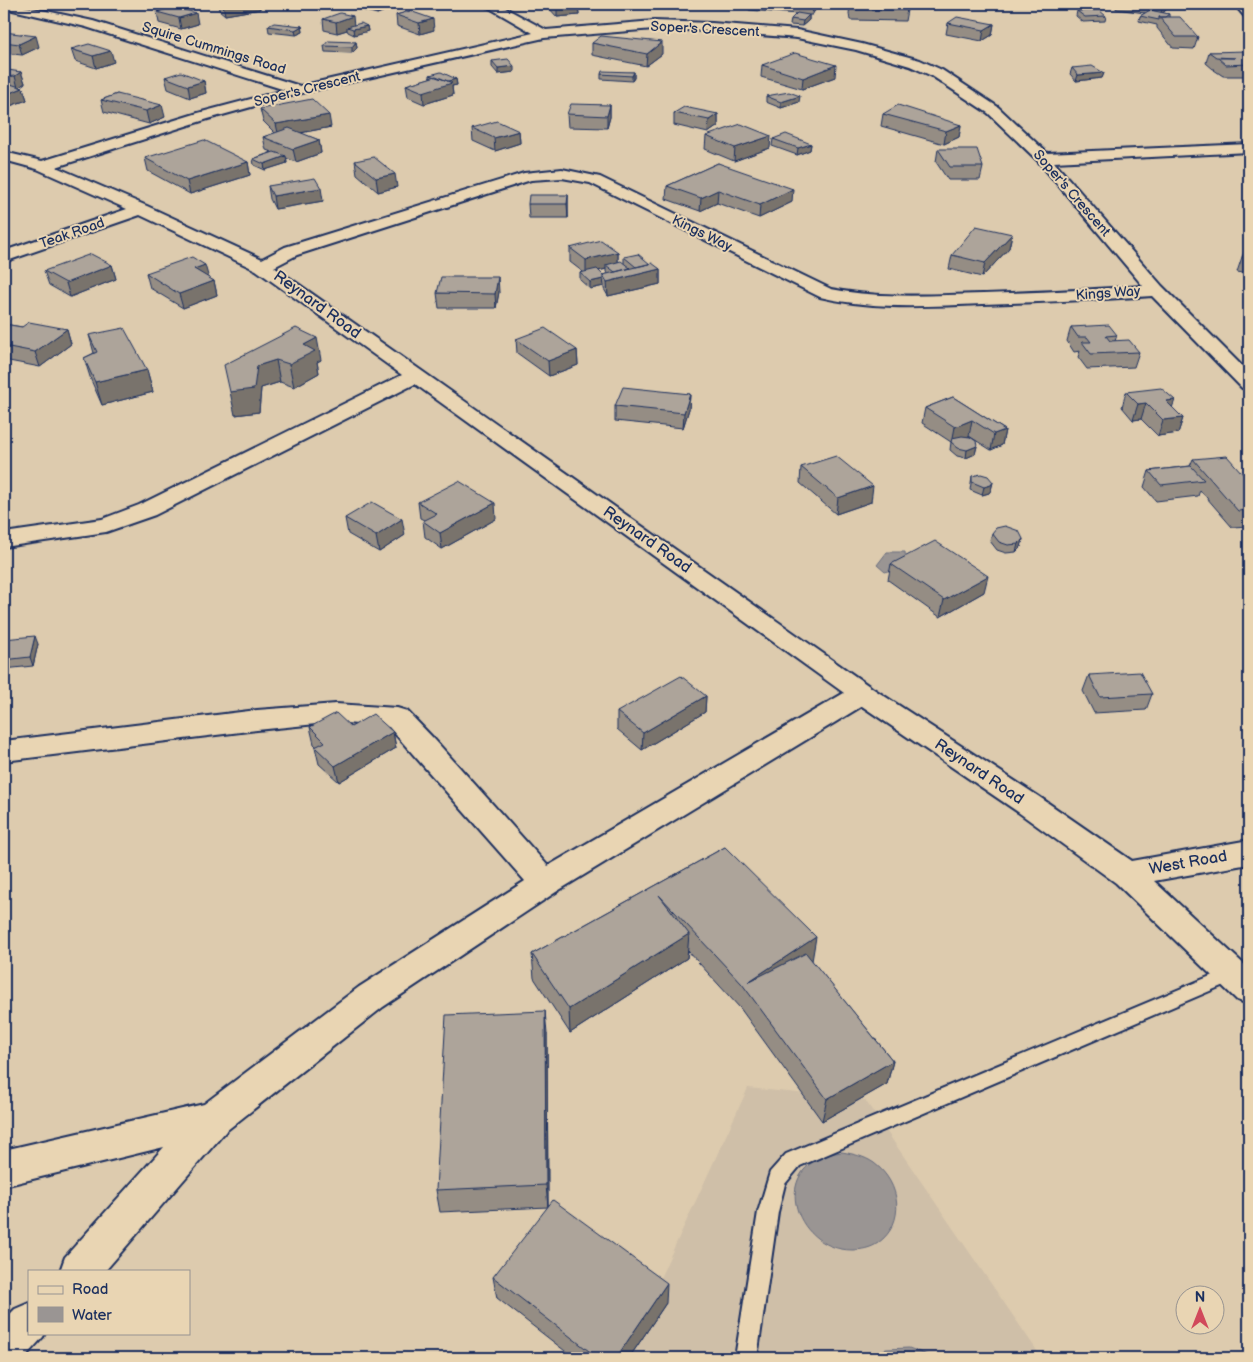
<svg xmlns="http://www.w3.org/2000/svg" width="1253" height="1362" viewBox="0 0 1253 1362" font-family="'Balsamiq Sans',sans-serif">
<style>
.built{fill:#cfbfa8}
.water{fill:#9a9593;stroke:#676c7e}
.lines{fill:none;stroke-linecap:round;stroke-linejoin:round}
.service-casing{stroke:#1b2f5e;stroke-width:4}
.minor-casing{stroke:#1b2f5e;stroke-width:4}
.service{fill:#e9d5b3;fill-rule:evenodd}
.minor{fill:#e9d5b3;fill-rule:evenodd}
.wall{fill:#958d84;stroke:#1b2f5e;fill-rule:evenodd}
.shaded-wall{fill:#79736c;stroke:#1b2f5e}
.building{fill:#ada49a;stroke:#1b2f5e}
.labels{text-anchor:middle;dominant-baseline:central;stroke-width:4;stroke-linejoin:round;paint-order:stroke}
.far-street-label{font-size:14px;fill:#1b2f5e;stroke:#e9d5b3}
.street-label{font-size:16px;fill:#1b2f5e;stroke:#e9d5b3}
</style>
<rect width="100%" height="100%" fill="#ddcbae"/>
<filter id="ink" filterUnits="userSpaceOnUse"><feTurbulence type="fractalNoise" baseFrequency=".02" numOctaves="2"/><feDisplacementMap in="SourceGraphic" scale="10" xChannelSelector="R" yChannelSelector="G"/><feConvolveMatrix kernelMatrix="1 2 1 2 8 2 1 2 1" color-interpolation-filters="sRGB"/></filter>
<g filter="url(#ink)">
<path class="built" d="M748 1088 865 1100 1042 1358H623Z"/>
<path class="water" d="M887 552H905L906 561 896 569 885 572 877 565Z
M842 1152C853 1154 864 1156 874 1163 901 1183 906 1223 878 1243 871 1248 861 1250 852 1250 792 1250 766 1161 842 1152Z
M909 1348 935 1358H866L886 1349Z"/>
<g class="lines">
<defs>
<path id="service" d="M1232 967 1238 969 1241 974 1238 979 800 1166 785 1184 778 1212 757 1358H735L758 1212 770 1172 786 1154Z"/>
<path id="minor" d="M4 4H14L93 21 300 86 533 33 486 6 484 4H498L546 30 654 21 712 23 797 30 862 44 920 60 942 70 998 107 1047 153 1249 144V152L1054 162 1162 286 1249 373V390L1242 388 1152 296C1096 300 1040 302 983 304 928 306 874 310 820 297L590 183 562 178 531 180 297 255 274 267 872 688 1038 796 1132 861 1249 840V864L1154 881 1249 969V1004L1237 1000 1116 883 1018 812 862 706 556 892 383 1007 226 1131 105 1271H60L65 1257 164 1147 4 1186V1150L204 1104 359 987 525 881 389 727 336 722 257 730 4 761V741L257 710 336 704 397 708 407 711 435 740 548 866 844 693 415 384 155 515 106 532 4 547V533L102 519 139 505 402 375 256 270 140 215 4 262V251L127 209 37 169 4 160V152L42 161 198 113 285 90 86 27 4 8ZM654 29 712 31 797 38 856 50 910 66 932 76 988 113 1038 161 1143 286C1090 290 1036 292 983 294 932 295 882 299 831 289L600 177 562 169 524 173 285 247 262 259 147 206 56 167 208 119 302 93 544 38Z
M1234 4H1246L1249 8V18L1245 17Z
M29 1303V1333H45L43 1337 24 1358H4V1320L15 1309Z"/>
</defs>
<use href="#service" class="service-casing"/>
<use href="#minor" class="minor-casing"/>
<use href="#service" class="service"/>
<use href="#minor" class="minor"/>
</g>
<path class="wall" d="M138 4H180V5L174 7 198 24 181 29 159 23 157 12 159 11 138 5Z
M218 4H259L260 9 225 15 219 10Z
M282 4H310L298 7Z
M350 4H389L390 9 377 14 351 7Z
M549 4H578L579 15 557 17 549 8Z
M749 4H817V7L812 15H809V20L802 26 790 25 791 19 797 14 749 10Z
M850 4 907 10 905 21 850 20 849 14Z
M1117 4H1167L1166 10 1163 13 1169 14V17L1198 37 1194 49 1173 48 1157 28V25L1139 21 1140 16 1145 13 1116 9Z
M410 11 434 30 420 34 397 26 396 15Z
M1077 11 1106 16 1105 21 1083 22 1076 16Z
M323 19 354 25 367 26 368 31 354 35 348 32 347 30 337 33 324 30Z
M948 23 994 24 992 35 982 41 946 34Z
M268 26H302L303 32 296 35 269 32Z
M4 32 39 47 22 55 4 53Z
M356 42 357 48 352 53 325 52 324 46Z
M592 43 662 54 646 66 592 55Z
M71 49 114 62 96 68 75 61Z
M1209 52 1249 53V76H1223L1214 70 1215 69H1213L1206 63Z
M492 61 514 72 498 74 492 67Z
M762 65 835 77 802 89 761 77Z
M1072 68 1104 73 1102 78 1076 81 1070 74Z
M4 72H21L25 83 19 87 23 88 27 100 4 108Z
M634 72V78L632 81 601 79V74Z
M430 75 456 79 457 85 452 86 453 95 424 104 408 97 406 85 430 78Z
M165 77 204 81 206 93 190 98 168 89Z
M117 94 165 117 149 124 104 112 101 100Z
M766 96 799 102 781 108 766 102Z
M610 105V117L607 128 568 127 567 114Z
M260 109 331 127 300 133 319 140 321 153 296 162 286 158 287 163 265 170 254 165 253 159 272 152 266 150 263 137 275 133 263 121Z
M674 113 718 114V126L708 133 674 125Z
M883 114 961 125 959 137 944 144 881 126Z
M472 128 519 131 520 143 495 151 473 141Z
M706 136 770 148 734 161 705 149Z
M773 139 811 144 810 150 797 155 772 146Z
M938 149 983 167 980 180H948L936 162Z
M145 158 248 162 250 175 190 194 148 171Z
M355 161 397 187 378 192 357 174Z
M718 163 792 202 759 218 717 203 700 211 666 199 667 186Z
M268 186 323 201 275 209 270 199Z
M568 195V218H529L528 204Z
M1012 234 1009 248 982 277 949 269 952 255Z
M570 248 618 252V262L624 264V257L650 264 660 269V284L608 296 604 289V286L590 289 580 280V273L583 272 570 262ZM606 269V272L608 273 603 275 599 271Z
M1249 249V274L1237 272 1242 257Z
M112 265 116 279 70 297 49 285 44 271Z
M146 273 208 278 214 281 217 295 183 308 150 288Z
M499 292 496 308H439L437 293Z
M4 324 22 327 67 329 71 344 40 367 4 360Z
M1071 327 1117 335 1115 341 1139 352 1134 367 1087 369 1078 357 1080 351 1074 352 1067 341Z
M296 328 321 360 317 362 319 373 294 387 280 382 261 388 259 412 235 415Z
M89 335 147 370 153 392 102 405 91 380 84 358 94 353Z
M516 339 577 350 578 365 549 376 517 353Z
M1126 392 1183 418 1178 433 1158 436 1141 419 1133 420 1122 407Z
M690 394 689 409 683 428 615 421V406Z
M953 397 1005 430 1002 445 991 450 969 436 967 437 977 446 975 454 966 458 957 456 950 450 951 442 922 423 925 408Z
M1193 459 1249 481V526L1232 527 1200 490 1198 496 1156 501 1144 487 1149 471 1190 466Z
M801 467 871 502 836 514 800 483Z
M972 476 993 482 991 490 989 493 982 495 970 490Z
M418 502 496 519 442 549 425 537 423 521 424 520 420 518Z
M345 518 405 535 379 552 348 534Z
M992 533 1023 539 1021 547 1016 552 1006 553 997 550 990 541Z
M891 564 984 592 940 617 888 580Z
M4 639 38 644 33 666 4 669Z
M1089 675 1152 694 1146 710 1094 713 1083 691Z
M706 696 705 712 642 750 617 729V712Z
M310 727H351L393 732 396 748 339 782 319 764 315 747H317L314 744Z
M725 847 812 961 893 1061 887 1084 822 1121 740 1008 688 951 687 958 570 1033 534 978 532 954Z
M547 1034 548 1207 440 1212 436 1190Z
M493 1277 666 1303 629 1358H574L497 1298Z"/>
<path class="shaded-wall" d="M157 4H180V5L159 11Z
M223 4H259L260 9 225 15Z
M297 4H310L298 7Z
M376 4H389L390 9 377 14Z
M578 4 579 15 557 17V6Z
M813 4H817V7L812 15Z
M1164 4H1167L1166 10 1160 15Z
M196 13 198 24 181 29 179 18Z
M809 15V20L802 26 803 21Z
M353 16 354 27H347V30L337 33 336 22Z
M433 19 434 30 420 34 419 23Z
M994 24 992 35 982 41 984 30Z
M302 26 303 32 296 35 295 30Z
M367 26 368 31 354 35 353 29Z
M36 36 39 47 22 55 19 44Z
M356 42 357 48 352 53V47Z
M662 42V54L646 66 647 54Z
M111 51 114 62 96 68 93 56Z
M836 65 835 77 802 89 803 78Z
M514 66V72L498 74V68Z
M21 72 25 83 18 88 15 76Z
M634 72V78L632 81V76Z
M1104 73 1102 78 1076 81 1078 75Z
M456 79 457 85 452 86 453 95 424 104 423 92 445 82Z
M204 81 206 93 190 98 188 86Z
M23 88 27 100 4 108V95Z
M800 96 799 102 781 108V102Z
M162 105 165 117 149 124 146 111Z
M610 105V117L607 128V116Z
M718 114V126L708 133 709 120Z
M329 115 331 127 279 137 276 124Z
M961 125 959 137 944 144 946 131Z
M519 131 520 143 495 151 494 138Z
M771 136 770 148 734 161 735 148Z
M319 140 321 153 296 162 293 149Z
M811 144 810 150 797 155 798 148Z
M286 156 287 163 265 170 264 164Z
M248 162 250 175 190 194 187 181Z
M395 174 397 187 378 192 376 178Z
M321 188 323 201 275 209 273 196Z
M793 189 792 202 759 218 760 205Z
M718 190 717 203 700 211 701 198Z
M568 195V218L567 204Z
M1012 234 1009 248 982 277 985 263Z
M618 252V266L606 265V269L586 274V260Z
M112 265 116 279 70 297 66 283Z
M205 265 209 279 194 269Z
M660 269V284L608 296 607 282Z
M498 277 499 292 496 308 495 294Z
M603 279 604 286 590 289V282Z
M214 281 217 295 183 308 179 294Z
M67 329 71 344 40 367 35 352Z
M317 338 321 360 317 362 319 373 294 387 289 364 304 345Z
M577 350 578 365 549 376 548 361Z
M276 360 280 382 261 388 259 412 235 415 230 392 257 366Z
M147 370 153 392 102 405 95 382Z
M690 394 689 409 683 428 684 413Z
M1175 400 1169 416 1166 401Z
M1146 403 1141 419 1133 420 1138 404Z
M1183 418 1178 433 1158 436 1163 420Z
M972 420 969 436 952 443 955 427Z
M1005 430 1002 445 991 450 994 434Z
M977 446 975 454 966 458 967 450Z
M993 482 991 490 989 493 982 495 984 487Z
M873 486 871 502 836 514 838 498Z
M495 503 496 519 442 549 440 533Z
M402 519 405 535 379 552 376 536Z
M1023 539 1021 547 1016 552 1018 544Z
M988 576 984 592 940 617 944 600Z
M35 636 38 644 33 666 30 657Z
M706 696 705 712 642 750 643 733Z
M393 732 396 748 339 782 335 766Z
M689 934 687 958 570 1033 569 1009Z
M816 937 812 961 748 982Z
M545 1011 547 1034 548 1207 546 1185Z
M893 1061 887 1084 822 1121 827 1099Z
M667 1283 666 1303 629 1358H616Z"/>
<path class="building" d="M555 4H578L557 6Z
M850 4H905L907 10 852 9Z
M174 7 196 13 179 18 157 12Z
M1099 10 1106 16 1085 17 1077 11Z
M1150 10 1169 14 1165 17H1159V20L1140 16Z
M410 11 433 19 419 23 396 15Z
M340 13 353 16 336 22 323 19Z
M797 13 809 15 803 21 791 19Z
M957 17 994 24 984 30 948 23Z
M1159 17H1180L1198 37H1176Z
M274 23 302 26 295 30 268 26Z
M361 23 367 26 353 29 347 27Z
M4 32 36 36 19 44 4 42Z
M601 36 662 42 647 54 592 43Z
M328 41 356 42 352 47 324 46Z
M89 44 111 51 93 56 71 49Z
M1246 51 1249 53V55L1247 56 1249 57V64L1226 65 1218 58H1235L1216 57 1209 52Z
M795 53 836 65 803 78 762 65Z
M508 59 514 66 498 68 492 61Z
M1092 66 1104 73 1078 75 1072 68Z
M8 70 21 72 15 76 4 77V72Z
M602 71 634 72 632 76 601 74Z
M181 72 204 81 188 86 165 77Z
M441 72 456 79 448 81 430 75Z
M436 76 452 83 423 92 406 85Z
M4 82 23 88 4 95Z
M789 92 800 96 781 102 766 96Z
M117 94 162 105 146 111 101 100Z
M312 99 329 115 276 124 260 109Z
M571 104 610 105 607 116 567 114Z
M898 105 961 125 946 131 883 114Z
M684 107 718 114 709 120 674 113Z
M497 121 519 131 494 138 472 128Z
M741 124 771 136 735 148 706 136Z
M289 128 319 140 293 149 263 137Z
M786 134 811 144 798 148 773 139Z
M204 140 248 162 187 181 145 158Z
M938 149H977L983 167H950Z
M274 152 286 156 264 164 253 159Z
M374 157 395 174 376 178 355 161Z
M718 163 793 189 760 205 718 190 701 198 667 186Z
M315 178 321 188 273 196 268 186Z
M529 195H568L567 204H528Z
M976 226 1012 234 985 263 952 255Z
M601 240 618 252 586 260 570 248Z
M1246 248 1249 249V259L1242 257Z
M91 254 112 265 66 283 44 271Z
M638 254 650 264 636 267 624 257Z
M192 257 205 265 194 269 214 281 179 294 146 273Z
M621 261 630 268 615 272 606 265Z
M652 263 660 269 607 282 603 275Z
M597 269 603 275V279L590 282 580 273Z
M441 277H498L495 294 437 293Z
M29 322 67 329 35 352 4 346V324L22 327Z
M1109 325 1117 335 1106 336 1110 341 1129 340 1139 352 1091 354 1082 342H1091L1087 337H1078L1071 327Z
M124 328 147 370 95 382 84 358 97 352 89 335Z
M296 328 317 338 304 345 315 351 289 364 276 360 257 366 254 389 230 392 224 365Z
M545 328 577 350 548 361 516 339Z
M623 387 690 394 684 413 615 406Z
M1161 388 1175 400 1166 401 1183 418 1163 420 1146 403 1138 404 1126 392Z
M953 397 1005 430 994 434 972 420 955 427 925 408Z
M962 436 970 437 976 441 977 446 967 450 958 448 951 442 952 438Z
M836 456 873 486 838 498 801 467Z
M1227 456 1249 481V510L1238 511 1193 459Z
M1191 466 1204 480 1161 485 1149 471Z
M981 474 988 476 993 482 991 485 984 487 972 482V476Z
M459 481 495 503 440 533 423 521 437 514 418 502Z
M372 502 402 519 376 536 345 518Z
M1005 526 1019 531 1023 539 1018 544 1008 545 999 542 992 533 996 528Z
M935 541 988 576 944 600 891 564Z
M35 636 30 657 4 660V639Z
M1140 672 1152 694 1100 697 1089 675Z
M681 676 706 696 643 733 617 712Z
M336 713 351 727 373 714 393 732 335 766 315 747 325 742 310 727Z
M725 847 816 937 748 982 806 953 893 1061 827 1099 742 984 659 895 689 934 569 1009 532 954Z
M545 1011 546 1185 436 1190 446 1015Z
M553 1200 667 1283 616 1358H598L493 1277Z"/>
</g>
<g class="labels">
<g class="far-street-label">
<text transform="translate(705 29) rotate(3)">Soper's Crescent</text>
<text transform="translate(214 48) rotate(17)">Squire Cummings Road</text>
<text transform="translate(307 89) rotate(-14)">Soper's Crescent</text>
<text transform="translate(1072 193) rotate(49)">Soper's Crescent</text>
<text transform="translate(72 233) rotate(-19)">Teak Road</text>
<text transform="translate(702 233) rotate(26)">Kings Way</text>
<text transform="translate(1108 293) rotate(-4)">Kings Way</text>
</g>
<g class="street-label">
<text transform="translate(317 305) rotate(36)">Reynard Road</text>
<text transform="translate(647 540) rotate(35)">Reynard Road</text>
<text transform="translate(979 772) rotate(34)">Reynard Road</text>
<text transform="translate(1188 863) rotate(-10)">West Road</text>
</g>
</g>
<rect width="1253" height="1362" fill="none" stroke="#e9d5b3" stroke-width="20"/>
<rect x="10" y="10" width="1233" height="1342" fill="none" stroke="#1b2f5e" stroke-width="2" filter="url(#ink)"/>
<rect x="28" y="1270" width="162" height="65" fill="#e9d5b3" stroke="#979391"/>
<rect x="38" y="1286" width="25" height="8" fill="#e9d5b3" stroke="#979391"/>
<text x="72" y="1294" font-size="15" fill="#1b2f5e">Road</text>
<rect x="38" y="1307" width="25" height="15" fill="#9a9593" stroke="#979391"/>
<text x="72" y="1320" font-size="15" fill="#1b2f5e">Water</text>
<g transform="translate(1200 1310)"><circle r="24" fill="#e9d5b3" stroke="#979391"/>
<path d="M0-4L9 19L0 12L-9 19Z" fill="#d1495b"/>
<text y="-8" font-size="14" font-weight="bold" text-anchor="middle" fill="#1b2f5e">N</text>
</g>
</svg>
